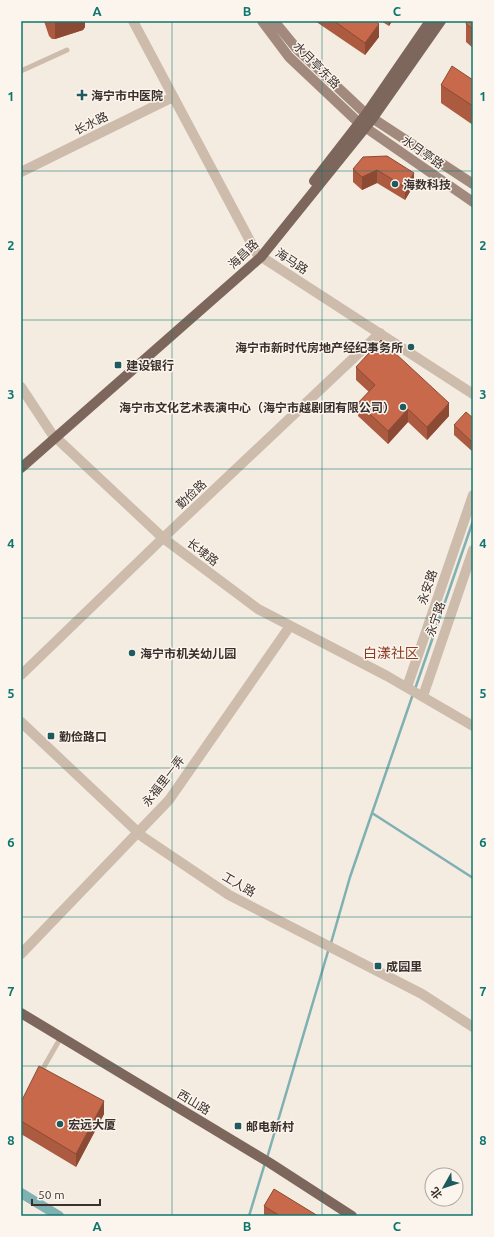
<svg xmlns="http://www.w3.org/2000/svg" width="494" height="1237" viewBox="0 0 494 1237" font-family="Ubuntu,'Noto Sans SC',sans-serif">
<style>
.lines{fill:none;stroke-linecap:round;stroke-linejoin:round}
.stream{stroke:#7fb0b2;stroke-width:2.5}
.canal{stroke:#7fb0b2;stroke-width:10}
.service{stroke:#cdbbac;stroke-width:5}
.minor{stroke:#cdbbac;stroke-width:10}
.tertiary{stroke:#cdbbac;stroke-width:10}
.secondary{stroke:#a18a7d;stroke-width:10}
.primary{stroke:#7d675c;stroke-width:10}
.wall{fill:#ac5a40}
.shaded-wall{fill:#8c4a34}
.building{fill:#c8694b;stroke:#8c4a34}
.grid{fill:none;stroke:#0f766e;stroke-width:1;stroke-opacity:0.55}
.poi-dot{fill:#1f5a5e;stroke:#fbf5ee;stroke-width:1.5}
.labels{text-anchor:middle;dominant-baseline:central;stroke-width:3;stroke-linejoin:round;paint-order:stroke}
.street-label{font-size:12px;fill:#3b302b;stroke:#fbf5ee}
.poi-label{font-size:12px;font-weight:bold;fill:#3b302b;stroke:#fbf5ee;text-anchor:start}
.quarter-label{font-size:14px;fill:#8c3b22;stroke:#fbf5ee}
.neatline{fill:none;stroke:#0f766e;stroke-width:1.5}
.grid-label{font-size:13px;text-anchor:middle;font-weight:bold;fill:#0f766e}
</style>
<rect width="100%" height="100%" fill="#f4ebe1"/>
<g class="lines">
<path class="stream" d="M415 689 473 521
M372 813 473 878
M331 943 350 877 413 694
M267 1158 329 948
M249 1216 265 1163"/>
<path class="canal" d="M21 1193 59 1216"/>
<path class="service" d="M21 71 67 50
M41 1072 61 1037"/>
<path class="minor" d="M133 21 257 254 473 394
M21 172 173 97
M407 687 473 495
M423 696 473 550
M21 954 169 800 290 626"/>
<path class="tertiary" d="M21 387 52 434 163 538 258 609 387 676 473 726
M21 675 163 538 380 333
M21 722 143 837 229 895 422 994 473 1027"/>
<path class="secondary" d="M262 21 289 57 359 123 473 202
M274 21 297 49 366 114 473 184"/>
<path class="primary" d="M314 181 366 114 430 21
M21 468 261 257 373 118 441 21
M21 1013 270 1163 352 1216"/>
</g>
<path class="wall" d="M44 21H85V27L83 30 55 39H52L49 36Z
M315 21H375L379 37 365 55Z
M381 21H392L389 26Z
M473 21V48L466 42V24Z
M473 80V125L441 103V85Z
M387 156 414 185 405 200 377 183 362 190 353 182V169Z
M356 367 449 416 427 440 408 422 388 444 358 416V403L369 392 356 380Z
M473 418V452L454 435V425Z
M21 1102 104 1114 76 1167 21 1134Z
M264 1206 318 1216H264Z"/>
<path class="shaded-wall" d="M55 21H85V27L83 30 55 39Z
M389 21H392L389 26Z
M379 24V37L365 55V43Z
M377 170V183L362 190V177Z
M414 173V185L405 200V187Z
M449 403V416L427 440V427Z
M408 409V422L388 444V431Z
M104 1101V1114L76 1167V1154Z"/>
<path class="building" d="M334 21H375L379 24 365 43Z
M467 21H473V29L466 24Z
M452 66 473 80V106L441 85Z
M387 156 414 173 405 187 377 170 362 177 353 169 363 157Z
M381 340 449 403 427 427 408 409 388 431 358 403 375 385 356 367Z
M466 412 473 418V443L454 425Z
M39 1066 104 1101 76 1154 21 1121V1102Z
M274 1189 318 1216H280L264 1206Z"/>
<path class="grid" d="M172 21V1216M322 21V1216M21 171H473M21 320H473M21 469H473M21 618H473M21 768H473M21 917H473M21 1066H473"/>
<g class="poi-dot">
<path d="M80 89h4v4h4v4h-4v4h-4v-4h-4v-4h4z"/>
<circle cx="395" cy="184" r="4"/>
<circle cx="411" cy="347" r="4"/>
<rect x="114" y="361" width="8" height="8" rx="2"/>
<circle cx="403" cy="407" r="4"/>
<circle cx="132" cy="653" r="4"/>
<rect x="47" y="732" width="8" height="8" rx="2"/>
<rect x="374" y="962" width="8" height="8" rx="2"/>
<circle cx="60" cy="1124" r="4"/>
<rect x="234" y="1122" width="8" height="8" rx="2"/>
</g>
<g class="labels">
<g class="street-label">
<text transform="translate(317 65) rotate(45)">水月亭东路</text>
<text transform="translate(91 123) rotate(-26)">长水路</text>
<text transform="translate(423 152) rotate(35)">水月亭路</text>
<text transform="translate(243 254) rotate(-44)">海昌路</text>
<text transform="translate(292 261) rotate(33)">海马路</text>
<text transform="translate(191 494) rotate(-43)">勤俭路</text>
<text transform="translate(203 552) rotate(37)">长埭路</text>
<text transform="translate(427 587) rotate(-71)">永安路</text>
<text transform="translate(435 619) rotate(-71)">永宁路</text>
<text transform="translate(163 781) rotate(-52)">永福里一弄</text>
<text transform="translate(239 884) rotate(30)">工人路</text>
<text transform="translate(194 1102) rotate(31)">西山路</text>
</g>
<g class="poi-label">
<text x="91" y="95">海宁市中医院</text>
<text x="403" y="184">海数科技</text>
<text x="403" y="347" text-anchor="end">海宁市新时代房地产经纪事务所</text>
<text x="126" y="365">建设银行</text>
<text x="395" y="407" text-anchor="end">海宁市文化艺术表演中心（海宁市越剧团有限公司）</text>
<text x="140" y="653">海宁市机关幼儿园</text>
<text x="59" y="736">勤俭路口</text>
<text x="386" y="966">成园里</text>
<text x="68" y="1124">宏远大厦</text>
<text x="246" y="1126">邮电新村</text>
</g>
<g class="quarter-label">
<text x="391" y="653">白漾社区</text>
</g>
</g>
<rect width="494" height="1237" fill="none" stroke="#fbf5ee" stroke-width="44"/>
<g transform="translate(444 1187) rotate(231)"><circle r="19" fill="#fbf5ee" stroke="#aea6a0"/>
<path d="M0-3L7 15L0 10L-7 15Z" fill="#1f5a5e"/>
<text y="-6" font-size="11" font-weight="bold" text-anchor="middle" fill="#3b302b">北</text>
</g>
<path d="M32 1199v6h68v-6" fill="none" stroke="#3b302b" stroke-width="2"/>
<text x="38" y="1199" font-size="12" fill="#3b302b" stroke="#fbf5ee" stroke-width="3" paint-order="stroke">50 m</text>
<rect x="22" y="22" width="450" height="1193" class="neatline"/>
<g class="grid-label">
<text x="97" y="16">A</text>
<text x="247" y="16">B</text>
<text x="397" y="16">C</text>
<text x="11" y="101">1</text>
<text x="483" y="101">1</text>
<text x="11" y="250">2</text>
<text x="483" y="250">2</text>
<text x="11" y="399">3</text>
<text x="483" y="399">3</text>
<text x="11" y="548">4</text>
<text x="483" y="548">4</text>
<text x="11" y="698">5</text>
<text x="483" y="698">5</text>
<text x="11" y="847">6</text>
<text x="483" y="847">6</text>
<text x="11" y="996">7</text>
<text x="483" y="996">7</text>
<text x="11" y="1145">8</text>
<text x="483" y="1145">8</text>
<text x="97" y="1231">A</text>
<text x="247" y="1231">B</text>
<text x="397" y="1231">C</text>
</g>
</svg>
